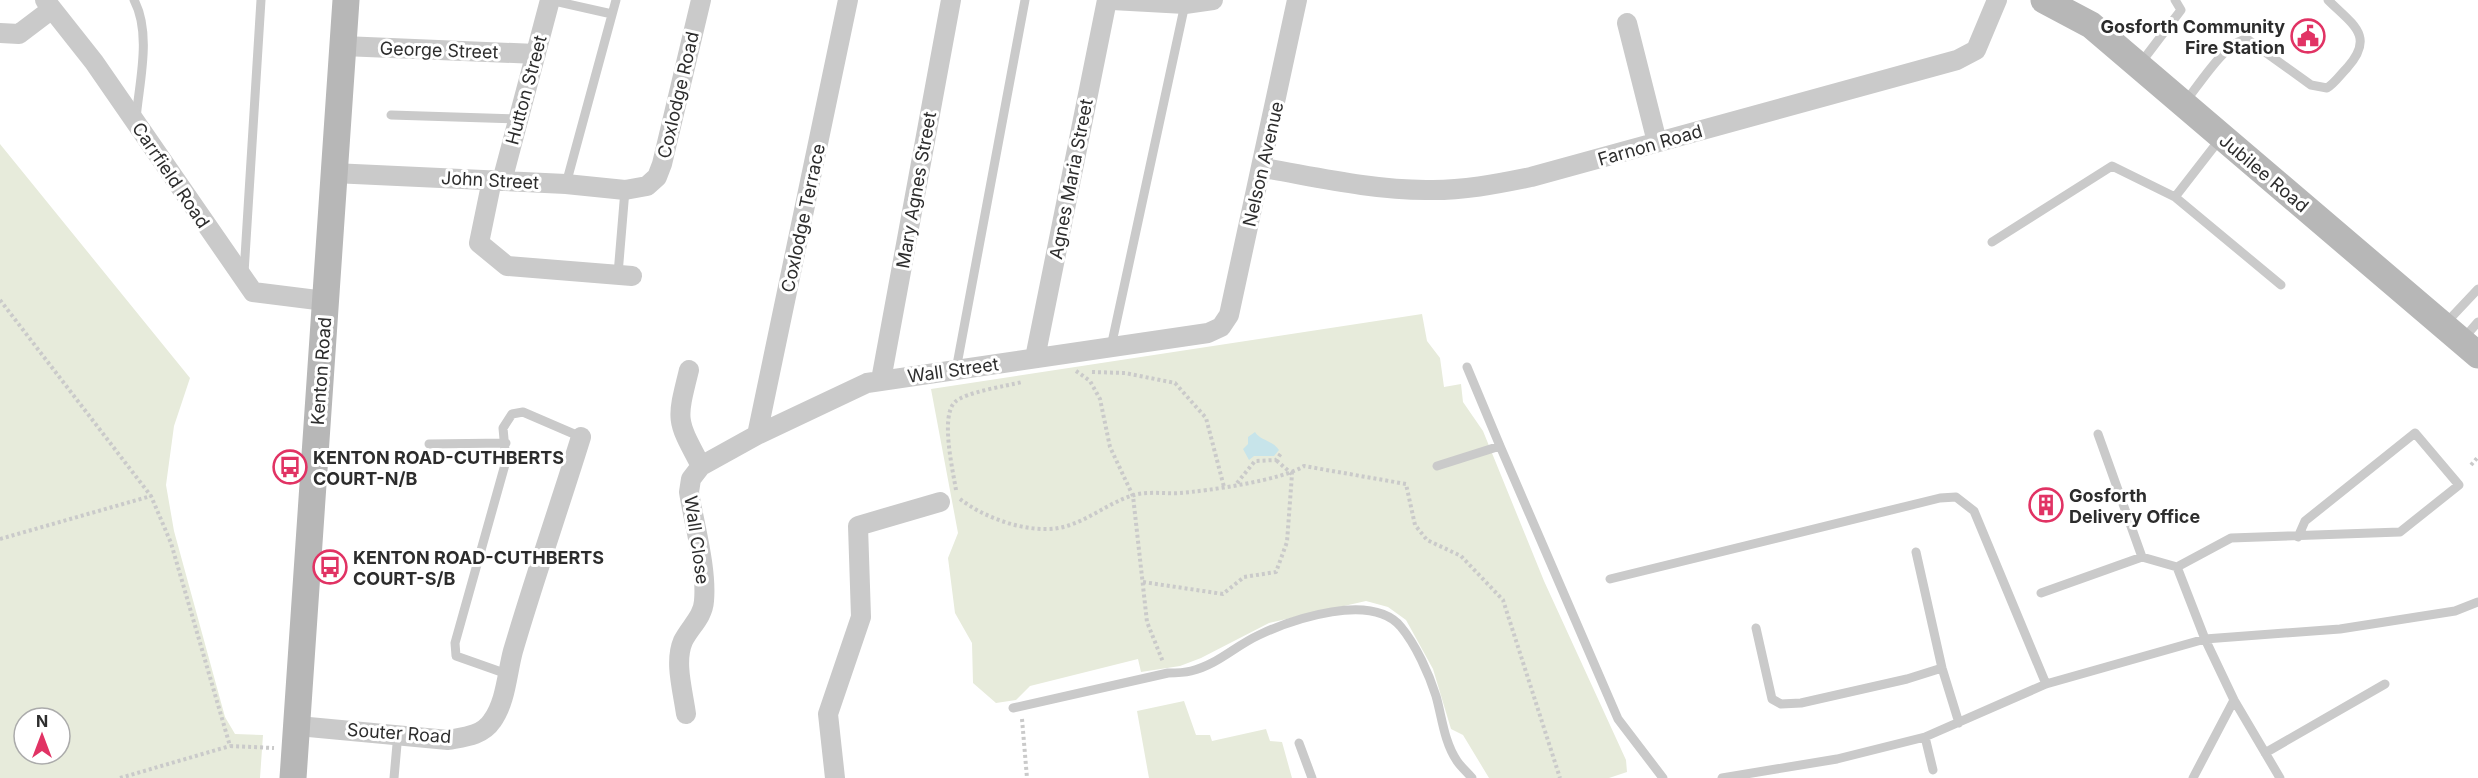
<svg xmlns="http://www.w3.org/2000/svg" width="2478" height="778" viewBox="0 0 2478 778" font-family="Inter,sans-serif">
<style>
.green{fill:#e7ebdb;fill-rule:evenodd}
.water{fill:#c7e4ea}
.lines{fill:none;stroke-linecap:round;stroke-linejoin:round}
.path{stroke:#cacaca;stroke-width:4;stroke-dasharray:3 3;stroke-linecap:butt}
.lane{stroke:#cacaca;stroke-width:9}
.street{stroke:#cacaca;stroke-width:20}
.secondary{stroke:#b7b7b7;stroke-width:27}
.labels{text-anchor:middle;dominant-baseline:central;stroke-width:6;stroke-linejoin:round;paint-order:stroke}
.poi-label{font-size:18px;font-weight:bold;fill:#2d2d2d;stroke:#fff;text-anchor:start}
.street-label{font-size:18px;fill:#2d2d2d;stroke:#fff}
</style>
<rect width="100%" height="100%" fill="#fff"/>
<path class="green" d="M0 144 190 378 174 426 166 485 174 531 225 717 235 734 263 735 260 778H0ZM24 718H60V754H24Z
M1422 314 1427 341 1440 358 1444 387 1461 384 1463 402 1483 431 1544 581 1626 760 1627 772 1609 778H1489L1463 735 1451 729 1433 669 1406 620 1388 607 1366 601 1269 623 1201 658 1180 666 1141 672 1138 659 1030 686 1016 700 996 703 973 683 972 643 955 613 948 558 958 533 931 389Z
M1184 701 1196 735H1210L1212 741 1266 729 1270 741 1282 742 1292 778H1149L1137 711Z"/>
<path class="water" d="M1255 432C1261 441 1272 440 1279 450L1274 456H1254L1249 460 1243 449 1248 444V437Z"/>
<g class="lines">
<path class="path" d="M0 300 151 496 171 543 230 746 274 748
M1076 371 1090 381 1100 399 1110 447 1133 496 1147 622 1163 662
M1092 372 1125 373 1175 383 1206 418 1224 487
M2471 465 2478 457
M1237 483 1255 461 1276 460 1282 452
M956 490C953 471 940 416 955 402 965 392 1007 386 1022 382
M960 499C982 516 1016 529 1045 529 1079 530 1103 504 1134 495 1149 491 1164 494 1180 493 1207 491 1283 480 1304 466L1406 484 1415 525 1427 540 1461 556 1503 600 1560 778
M0 539 151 496
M1143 582 1223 594 1244 577 1276 572 1287 542 1292 474 1276 460
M1022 719 1027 778
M120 778 230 746"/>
<path class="lane" d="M134 0C152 34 139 83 136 119
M550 0 612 14
M2140 64 2181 10 2175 0
M2185 102C2199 85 2226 41 2247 39L2311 85 2327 88C2335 83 2340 75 2347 68 2376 36 2352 24 2328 0
M391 115 517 119
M2220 139 2175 197 2281 285
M566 184 616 0
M1992 242 2112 166 2175 197
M244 273 261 0
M618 274 625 190
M2445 324 2478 289
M2464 338 2478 322
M1111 347 1185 4
M1467 367 1500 446
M956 370 1025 0
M2098 434 2142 557
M429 444 506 443
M1437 466 1500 446 1618 719 1663 778
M1916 552 1942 668 1959 723
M2177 567 2231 538 2400 532 2459 485 2415 433 2305 521 2298 537
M1610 579 1940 498 1956 497 1974 511 2046 684
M2041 593 2142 557 2177 567 2205 639 2234 700 2280 778
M1756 628 1772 699 1781 704 1801 703 1907 679 1942 668
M507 674 456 656 455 643 506 461 503 428 512 414 523 412 581 437
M1013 708 1168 673C1175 673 1183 673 1191 671 1217 665 1235 646 1259 635 1293 619 1372 592 1401 627 1416 645 1429 674 1436 696 1442 717 1444 742 1457 761 1461 767 1467 772 1472 778
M1925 737 1933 770
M1299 743 1312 778
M2265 753 2385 684
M394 778 398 733
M1722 778 1837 759 1925 737 2046 684 2205 639 2340 629 2455 611 2478 602
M2193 778 2234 700"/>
<path class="street" d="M45 0 94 62 253 292 325 301
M1112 0 1185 4 1213 0
M1627 23 1657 142
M0 33 19 34 52 9
M343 46 536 54
M1263 168C1316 177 1372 190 1426 190 1462 191 1497 184 1531 177L1957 60 1976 50 1997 0
M333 173 566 184 625 190 647 186 657 177 662 164 701 0
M492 180 479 243 507 266 632 276
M502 181 550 0
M1035 358 1107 0
M689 370C676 422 676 419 701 466
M881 380 951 0
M757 435 848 0
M686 714C683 691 674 662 683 641 690 627 703 617 704 601 707 568 694 524 689 492L691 479 701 466 757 435 867 383 1208 333 1221 327 1229 315 1297 0
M298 726 448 740C464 737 482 736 492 721 506 702 507 673 513 651 534 579 559 508 581 437
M835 778 828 714 861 617 858 526 940 502"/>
<path class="secondary" d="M2044 0 2091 25 2478 355
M293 778 346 0"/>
</g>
<defs>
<symbol id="civic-ring" viewBox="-11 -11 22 22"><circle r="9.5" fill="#fff" stroke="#e13364" stroke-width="1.5"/><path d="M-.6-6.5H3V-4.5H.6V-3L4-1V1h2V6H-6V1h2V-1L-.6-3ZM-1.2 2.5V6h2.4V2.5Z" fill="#e13364"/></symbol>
<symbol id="bus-ring" viewBox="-11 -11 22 22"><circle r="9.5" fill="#fff" stroke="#e13364" stroke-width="1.5"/><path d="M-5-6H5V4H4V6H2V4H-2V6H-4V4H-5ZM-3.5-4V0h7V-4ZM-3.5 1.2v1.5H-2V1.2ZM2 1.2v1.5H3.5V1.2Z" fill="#e13364"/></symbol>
<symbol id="building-ring" viewBox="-11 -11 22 22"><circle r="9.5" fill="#fff" stroke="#e13364" stroke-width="1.5"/><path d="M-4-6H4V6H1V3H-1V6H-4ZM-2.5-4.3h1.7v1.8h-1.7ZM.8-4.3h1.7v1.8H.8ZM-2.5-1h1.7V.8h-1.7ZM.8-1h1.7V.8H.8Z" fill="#e13364"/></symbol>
</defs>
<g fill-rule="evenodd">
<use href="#civic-ring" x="2289" y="17" width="38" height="38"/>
<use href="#bus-ring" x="271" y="448" width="38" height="38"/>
<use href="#building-ring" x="2027" y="486" width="38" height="38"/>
<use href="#bus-ring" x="311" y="548" width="38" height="38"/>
</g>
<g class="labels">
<g class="poi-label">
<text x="2285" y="26" text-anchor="end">Gosforth Community<tspan x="2285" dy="21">Fire Station</tspan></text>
<text x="313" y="457">KENTON ROAD-CUTHBERTS<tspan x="313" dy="21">COURT-N/B</tspan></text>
<text x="2069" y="495">Gosforth<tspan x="2069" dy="21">Delivery Office</tspan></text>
<text x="353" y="557">KENTON ROAD-CUTHBERTS<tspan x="353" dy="21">COURT-S/B</tspan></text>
</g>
<g class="street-label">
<text transform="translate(439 50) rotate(2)">George Street</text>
<text transform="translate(526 90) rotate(-75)">Hutton Street</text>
<text transform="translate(678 95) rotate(-77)">Coxlodge Road</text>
<text transform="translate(1650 145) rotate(-16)">Farnon Road</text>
<text transform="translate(1263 164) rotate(-77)">Nelson Avenue</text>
<text transform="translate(2264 173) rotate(40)">Jubilee Road</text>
<text transform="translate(171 175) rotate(56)">Carrfield Road</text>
<text transform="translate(1071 179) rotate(-79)">Agnes Maria Street</text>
<text transform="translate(490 180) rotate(3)">John Street</text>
<text transform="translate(916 190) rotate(-80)">Mary Agnes Street</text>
<text transform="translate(803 218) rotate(-78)">Coxlodge Terrace</text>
<text transform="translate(953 370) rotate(-8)">Wall Street</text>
<text transform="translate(321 371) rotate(-86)">Kenton Road</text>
<text transform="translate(697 540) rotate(82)">Wall Close</text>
<text transform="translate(399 733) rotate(4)">Souter Road</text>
</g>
</g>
<g transform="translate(42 736)"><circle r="28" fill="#ffffff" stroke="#ababab" stroke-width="1.5"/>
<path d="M0-4.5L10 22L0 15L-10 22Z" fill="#e13364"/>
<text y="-9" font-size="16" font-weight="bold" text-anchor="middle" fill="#2d2d2d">N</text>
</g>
</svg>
